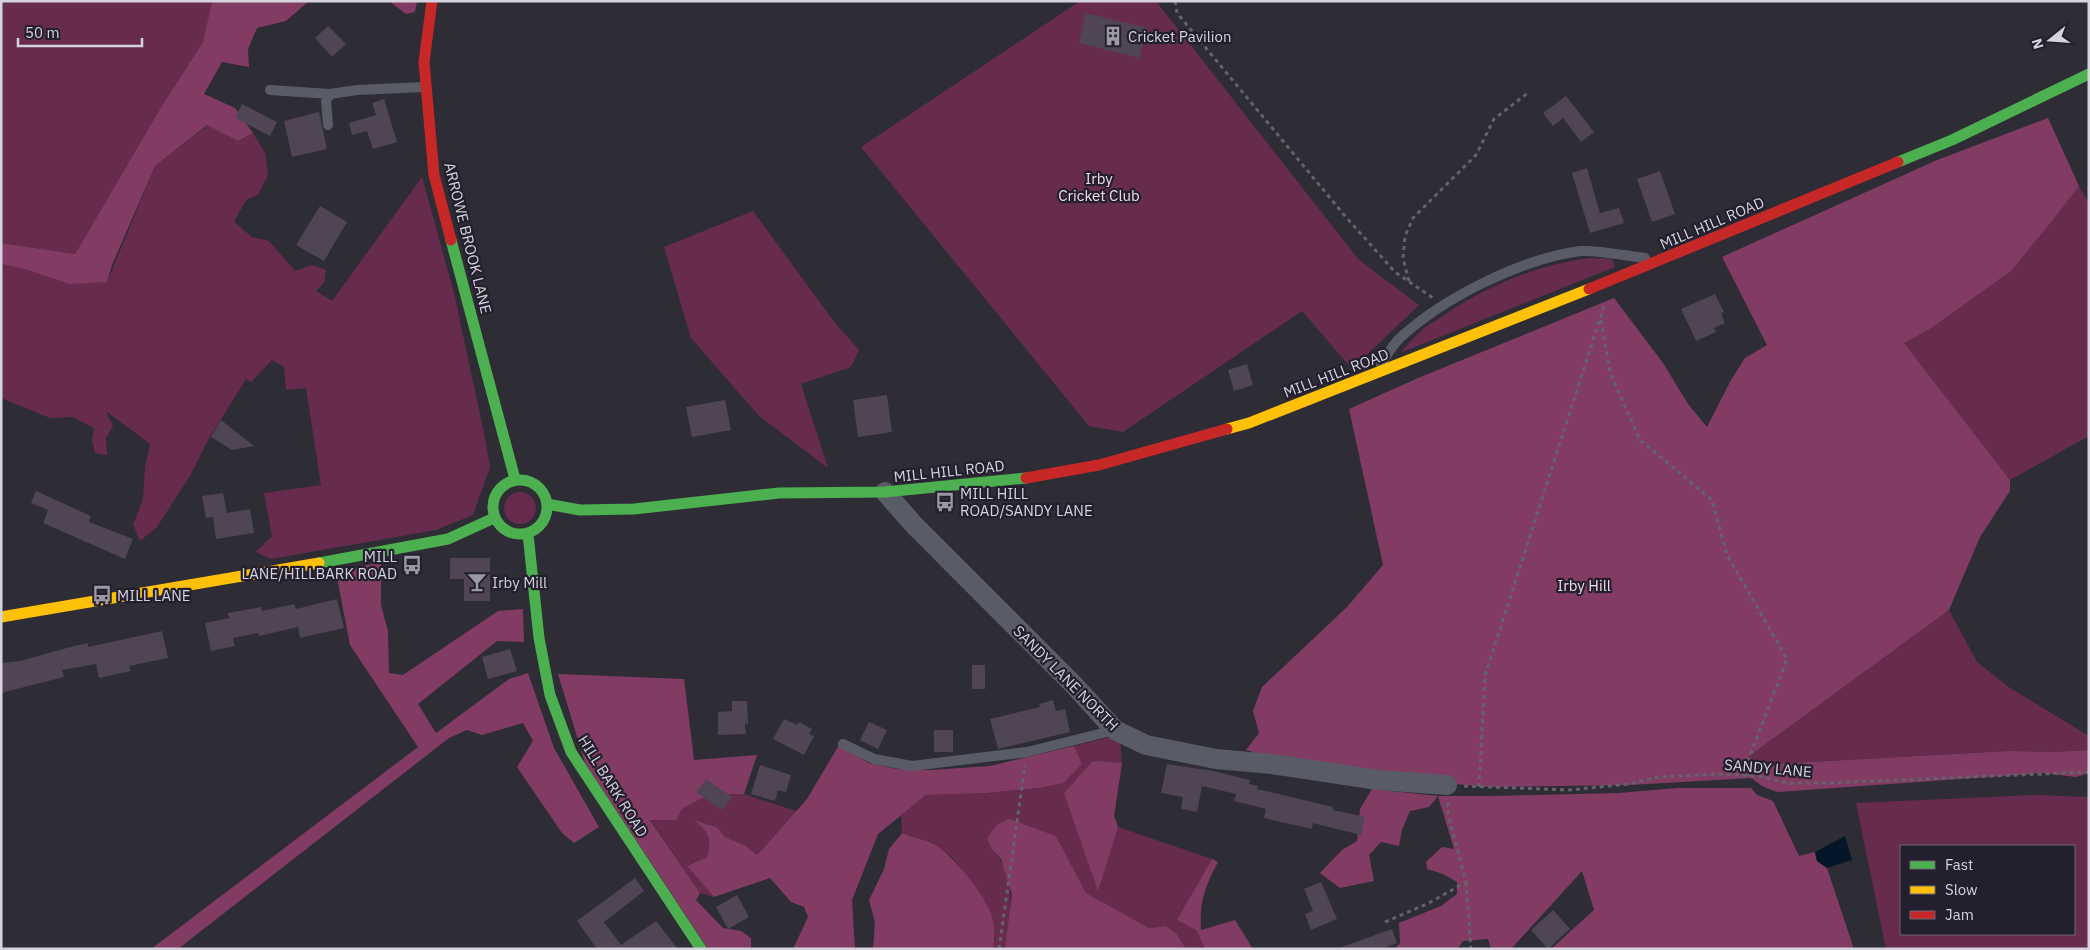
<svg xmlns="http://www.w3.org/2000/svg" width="2090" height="950" viewBox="0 0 2090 950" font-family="'IBM Plex Sans',sans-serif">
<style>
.green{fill:#672c4d;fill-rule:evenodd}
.forest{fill:#823c64}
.water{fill:#041627}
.building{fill:#504554}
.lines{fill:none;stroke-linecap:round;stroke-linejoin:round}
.path{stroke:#62636c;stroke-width:3;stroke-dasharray:4 4;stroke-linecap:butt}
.lane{stroke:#595c66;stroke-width:10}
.street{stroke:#595c66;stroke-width:20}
.fast{stroke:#4caf50;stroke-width:11}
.slow{stroke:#ffc107;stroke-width:11}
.jam{stroke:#c62828;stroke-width:11}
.labels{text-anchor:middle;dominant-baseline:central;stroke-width:4.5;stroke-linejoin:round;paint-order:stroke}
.poi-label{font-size:15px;fill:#d5d3dd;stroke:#231f2e;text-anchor:start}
.park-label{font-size:15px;fill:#f4dce7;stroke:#231f2e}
.street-label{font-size:15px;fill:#d5d3dd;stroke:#231f2e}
</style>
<rect width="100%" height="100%" fill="#2e2c34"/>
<path class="green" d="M1 1H212L203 42 163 104 75 254 1 243Z
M1080 1H1156L1359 260 1419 305 1352 369 1302 311 1123 432 1089 426 861 147Z
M208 125 238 141 253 133 265 153 268 175 258 195 246 200 234 222 252 237 269 241 295 271 312 265 326 270 324 283 316 291 332 301 422 177 454 293 484 433 490 467 473 515 436 530 271 559 256 552 272 536 264 493 321 485 306 388 286 390 284 367 272 360 251 382 246 379 208 440 191 474 157 527 140 541 133 525 143 499 145 467 150 444 106 411 113 426 106 438 107 455 95 453 92 440 94 428 73 417 50 418 1 398V264L107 282 155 166Z
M2079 186 2089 203V436L2010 480 1904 343 1930 329 2011 271 2053 220Z
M753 211 835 323 859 350 851 367 801 384 828 468 759 416 691 338 664 247Z
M1590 258 1612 259 1615 267 1400 353C1407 345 1414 337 1422 330 1429 324 1439 319 1447 313 1492 284 1537 265 1590 258Z
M504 508a16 16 0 1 1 32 0a16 16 0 1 1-32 0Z
M1949 610 1977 662 2010 688 2089 736V750L2053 752 2008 751 1756 765 1748 757Z
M1106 738H1120L1122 763 1114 816 1118 827 1212 859 1178 920 1196 930 1205 949H1186L1176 933 1166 926 1149 928 1086 893 1056 836 992 849C1017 875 1012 916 1005 949H993L995 938 975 887 952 857 933 843 902 833 901 815 926 795 987 793 1038 788 1082 764 1074 746Z
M710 794H744L796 811 757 855 746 846 725 837 718 828 696 821C709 834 712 838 707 857L687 866 714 897 700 893 650 819 676 820 682 809Z
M2035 795 2089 797V949H1886L1856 803ZM1901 846H2074V934H1901Z"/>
<path class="forest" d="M212 1H309L286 21 257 28 248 49 249 67 222 62 204 94 235 108 253 133 238 141 207 125 155 166 112 265 107 282 70 284 25 269 1 264V243L75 254 163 104 203 42Z
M389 1H417L415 12 406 14Z
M2048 118 2079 186 2053 220 2011 271 1930 329 1904 343 2010 480V491L1980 537 1949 610 1748 757 1756 765 2008 751 2053 752 2089 750V773L2076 777 2043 773 1777 792 1762 786 1751 778 1631 785 1488 787 1422 781 1289 763 1246 750 1259 733 1253 711 1262 687 1347 607 1383 565 1349 409 1418 378 1614 298 1663 363 1688 404 1707 427 1731 380 1745 358 1767 345 1722 257 1937 160Z
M381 562V605L388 631 389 673 403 675 498 611 523 609 524 642 497 641 418 704 436 733 509 679 528 673 554 748 599 827 574 843 562 833 517 767 533 741 523 723 482 735 467 730 449 738 178 949H151L418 747 350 645 336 572Z
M558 674 684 679 694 760 757 755 744 794H710L682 809 676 820H650L700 893 696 900 723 928 741 931 751 938V949H708L585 763Z
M839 745 869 763 897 769 931 770 990 766 1074 746 1082 764 1063 783 1038 788 987 793 926 795 878 834 852 900 855 949H793L808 917 804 907 791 902 770 878 714 897 687 866 707 857C712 838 709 833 694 820L718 828 725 837 746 846 757 855 807 799Z
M1093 761 1122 763 1114 816 1118 827 1098 891 1064 793Z
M1677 788H1751L1757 795 1773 801 1799 856 1815 852 1817 861 1827 868 1854 949H1551L1594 910 1582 871 1511 949H1491L1488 939 1463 941 1457 949H1395L1400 943 1399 923 1441 906 1457 894V882L1443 874 1427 869 1426 862 1442 847 1454 849 1438 796 1429 807 1410 811 1402 830 1399 846 1381 842 1369 855 1374 881 1340 888 1320 873 1342 850 1357 841 1360 809 1372 789 1438 796H1490L1619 793Z
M1009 819 1056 836 1086 893 1149 928 1166 926 1176 933 1186 949H1005L1012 895 1001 859 992 849 987 838 997 825Z
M902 833C912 837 922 839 932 843 950 851 985 895 991 914 995 925 995 938 993 949H873L875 922 869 900 884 869 889 849Z
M1212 859 1218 862C1205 887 1199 902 1201 930L1235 920 1253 949H1205L1196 930 1177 920Z"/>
<path class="water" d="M1845 836 1852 860 1827 868 1817 861 1815 852Z"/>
<path class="building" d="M1086 13 1147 28 1139 58 1079 43Z
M328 26 346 44 332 57 315 38Z
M1566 96 1594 132 1581 142 1563 118 1553 126 1543 113Z
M384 99 397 142 373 149 367 131 352 135 349 123 376 115 372 103Z
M242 104 277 122 270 136 235 118Z
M319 112 327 149 292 157 284 121Z
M1587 168 1600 213 1619 208 1624 223 1590 233 1572 173Z
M1660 171 1675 214 1652 222 1637 179Z
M320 206 347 222 324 261 296 245Z
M1715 294 1724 312 1721 313 1725 323 1714 328 1716 332 1696 341 1681 309Z
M1247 364 1253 385 1234 391 1228 370Z
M887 395 892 432 858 437 853 400Z
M725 400 731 430 692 437 686 407Z
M221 420 254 446 232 450 211 437Z
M36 491 91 516 89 522 133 539 125 559 43 523 48 510 31 503Z
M223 493 227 513 250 509 254 533 216 539 213 517 206 518 202 496Z
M450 558H490V601H464V579H450Z
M337 599 344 628 300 638 298 627 259 636V633L233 638 235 646 211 651 205 623 229 618 228 613 261 607 262 611 294 604 296 609Z
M162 631 168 658 129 666 131 671 99 678 96 664 62 670 64 677 1 693V663L20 661 74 646 88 643V647Z
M510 649 517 671 488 679 482 657Z
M972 665H985V689H972Z
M1053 700 1056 711 1065 709 1070 732 998 749 990 719 1040 707 1039 704Z
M732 701H747L748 725 745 723 746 734 718 735V712L732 711Z
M784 719 797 725 799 722 812 729 809 734 814 736 804 755 773 739Z
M869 722 887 730 878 749 860 740Z
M934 730H953V752H934Z
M1167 764 1213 771 1250 780 1249 784 1258 786 1257 789 1333 807V810L1365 817 1361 835 1313 823 1312 829 1264 818 1266 809 1234 801 1236 794 1202 786 1197 812 1181 809 1183 797 1161 793Z
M760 765 791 775 786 792 778 790 775 801 751 794Z
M706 779 732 797 722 810 696 792Z
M635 878 644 891 604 922 621 945 656 921 678 949H597L577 921Z
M1321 882 1337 919 1311 930 1305 914 1313 911 1304 889Z
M737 895 749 917 728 929 716 907Z
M1553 910 1570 929 1548 949 1531 930Z
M1392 929 1397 943 1381 949H1342V947Z"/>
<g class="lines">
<path class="path" d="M1175 1 1177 13 1345 216 1395 272 1433 298
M1409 281 1403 258 1405 236 1413 218 1476 155 1494 119 1529 92
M1601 320 1610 373 1640 440 1712 500 1727 555 1787 659 1748 761 1749 776
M1464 786 1569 790 1629 784 1658 777 1719 774 1759 776 1788 783H1828L2089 772
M1479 787 1485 676 1604 306
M1466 882 1471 949
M1385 922 1429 903 1466 882 1448 814V802
M999 949 1025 765"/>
<path class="lane" d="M270 90 330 94
M328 125 326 101 330 94 357 90 425 87
M1381 364C1387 355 1393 344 1401 337 1445 297 1523 258 1581 251 1598 250 1627 256 1645 258
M843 744 874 759 912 766 1027 752 1115 730"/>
<path class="street" d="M885 492 915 526 1073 684 1115 730 1146 745 1216 759 1272 764 1378 780 1447 785"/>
<path class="fast" d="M1898 162 1952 140 2089 74
M451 240 515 479
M493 507a27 27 0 1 1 54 0a27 27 0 1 1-54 0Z
M547 504 580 510 634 509 779 493 885 492 1026 478
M528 534 539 638 550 695 571 752 701 949
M319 563 448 539 494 518"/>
<path class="slow" d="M1227 429 1249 423 1589 289
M1 617 319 563"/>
<path class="jam" d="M432 1 424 62 434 175 451 240
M1589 289 1898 162
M1026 478 1099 465 1227 429"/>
</g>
<defs>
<symbol id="building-bare" viewBox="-9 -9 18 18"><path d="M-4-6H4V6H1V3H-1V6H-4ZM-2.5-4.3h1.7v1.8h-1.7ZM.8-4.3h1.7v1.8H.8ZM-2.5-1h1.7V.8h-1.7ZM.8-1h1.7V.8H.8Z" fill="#9b99a2" stroke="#231f2e" stroke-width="2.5" paint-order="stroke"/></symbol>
<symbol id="bus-bare" viewBox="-9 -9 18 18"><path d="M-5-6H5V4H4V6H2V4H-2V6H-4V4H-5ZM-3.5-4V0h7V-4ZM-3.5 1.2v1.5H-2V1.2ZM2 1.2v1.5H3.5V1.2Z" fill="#9b99a2" stroke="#231f2e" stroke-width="2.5" paint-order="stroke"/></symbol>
<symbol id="bar-bare" viewBox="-9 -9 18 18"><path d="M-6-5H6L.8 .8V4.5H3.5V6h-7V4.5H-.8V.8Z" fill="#9b99a2" stroke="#231f2e" stroke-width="2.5" paint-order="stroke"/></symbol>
</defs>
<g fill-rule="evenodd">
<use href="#building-bare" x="1099" y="22" width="28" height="28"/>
<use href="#bus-bare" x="931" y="488" width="28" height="28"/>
<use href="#bus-bare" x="398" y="551" width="28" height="28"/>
<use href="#bar-bare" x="463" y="568" width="28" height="28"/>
<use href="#bus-bare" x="88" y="581" width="28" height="28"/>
</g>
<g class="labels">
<g class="poi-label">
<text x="1128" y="36">Cricket Pavilion</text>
<text x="960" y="493">MILL HILL<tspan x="960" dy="17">ROAD/SANDY LANE</tspan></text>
<text x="397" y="556" text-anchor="end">MILL<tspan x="397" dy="17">LANE/HILLBARK ROAD</tspan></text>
<text x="492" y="582">Irby Mill</text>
<text x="117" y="595">MILL LANE</text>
</g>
<g class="park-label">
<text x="1099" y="178">Irby<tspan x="1099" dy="17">Cricket Club</tspan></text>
<text x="1584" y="585">Irby Hill</text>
</g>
<g class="street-label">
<text transform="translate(1712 223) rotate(-23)">MILL HILL ROAD</text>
<text transform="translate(468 238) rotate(76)">ARROWE BROOK LANE</text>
<text transform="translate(1336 373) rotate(-21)">MILL HILL ROAD</text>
<text transform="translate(949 471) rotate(-6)">MILL HILL ROAD</text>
<text transform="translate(1066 678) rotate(45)">SANDY LANE NORTH</text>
<text transform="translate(1768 768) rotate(5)">SANDY LANE</text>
<text transform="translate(613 786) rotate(58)">HILL BARK ROAD</text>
</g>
</g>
<rect width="2090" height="950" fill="none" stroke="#d5d3dd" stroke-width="5"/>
<rect x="1900" y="845" width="175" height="90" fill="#231f2e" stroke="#6a6774"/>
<rect x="1910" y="861" width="25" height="8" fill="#4caf50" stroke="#6a6774"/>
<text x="1945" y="870" font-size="15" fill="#d5d3dd">Fast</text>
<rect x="1910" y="886" width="25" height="8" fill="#ffc107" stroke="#6a6774"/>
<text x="1945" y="895" font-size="15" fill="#d5d3dd">Slow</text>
<rect x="1910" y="911" width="25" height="8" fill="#c62828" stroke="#6a6774"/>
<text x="1945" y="920" font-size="15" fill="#d5d3dd">Jam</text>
<g transform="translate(2050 40) rotate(253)" stroke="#231f2e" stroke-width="4" paint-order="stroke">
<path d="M0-4L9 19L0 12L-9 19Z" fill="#d5d3dd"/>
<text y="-8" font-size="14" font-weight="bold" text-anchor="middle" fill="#d5d3dd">N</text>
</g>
<path d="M18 38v8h124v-8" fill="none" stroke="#d5d3dd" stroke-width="2.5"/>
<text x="25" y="38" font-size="15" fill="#d5d3dd" stroke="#231f2e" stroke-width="4" paint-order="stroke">50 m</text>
</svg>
